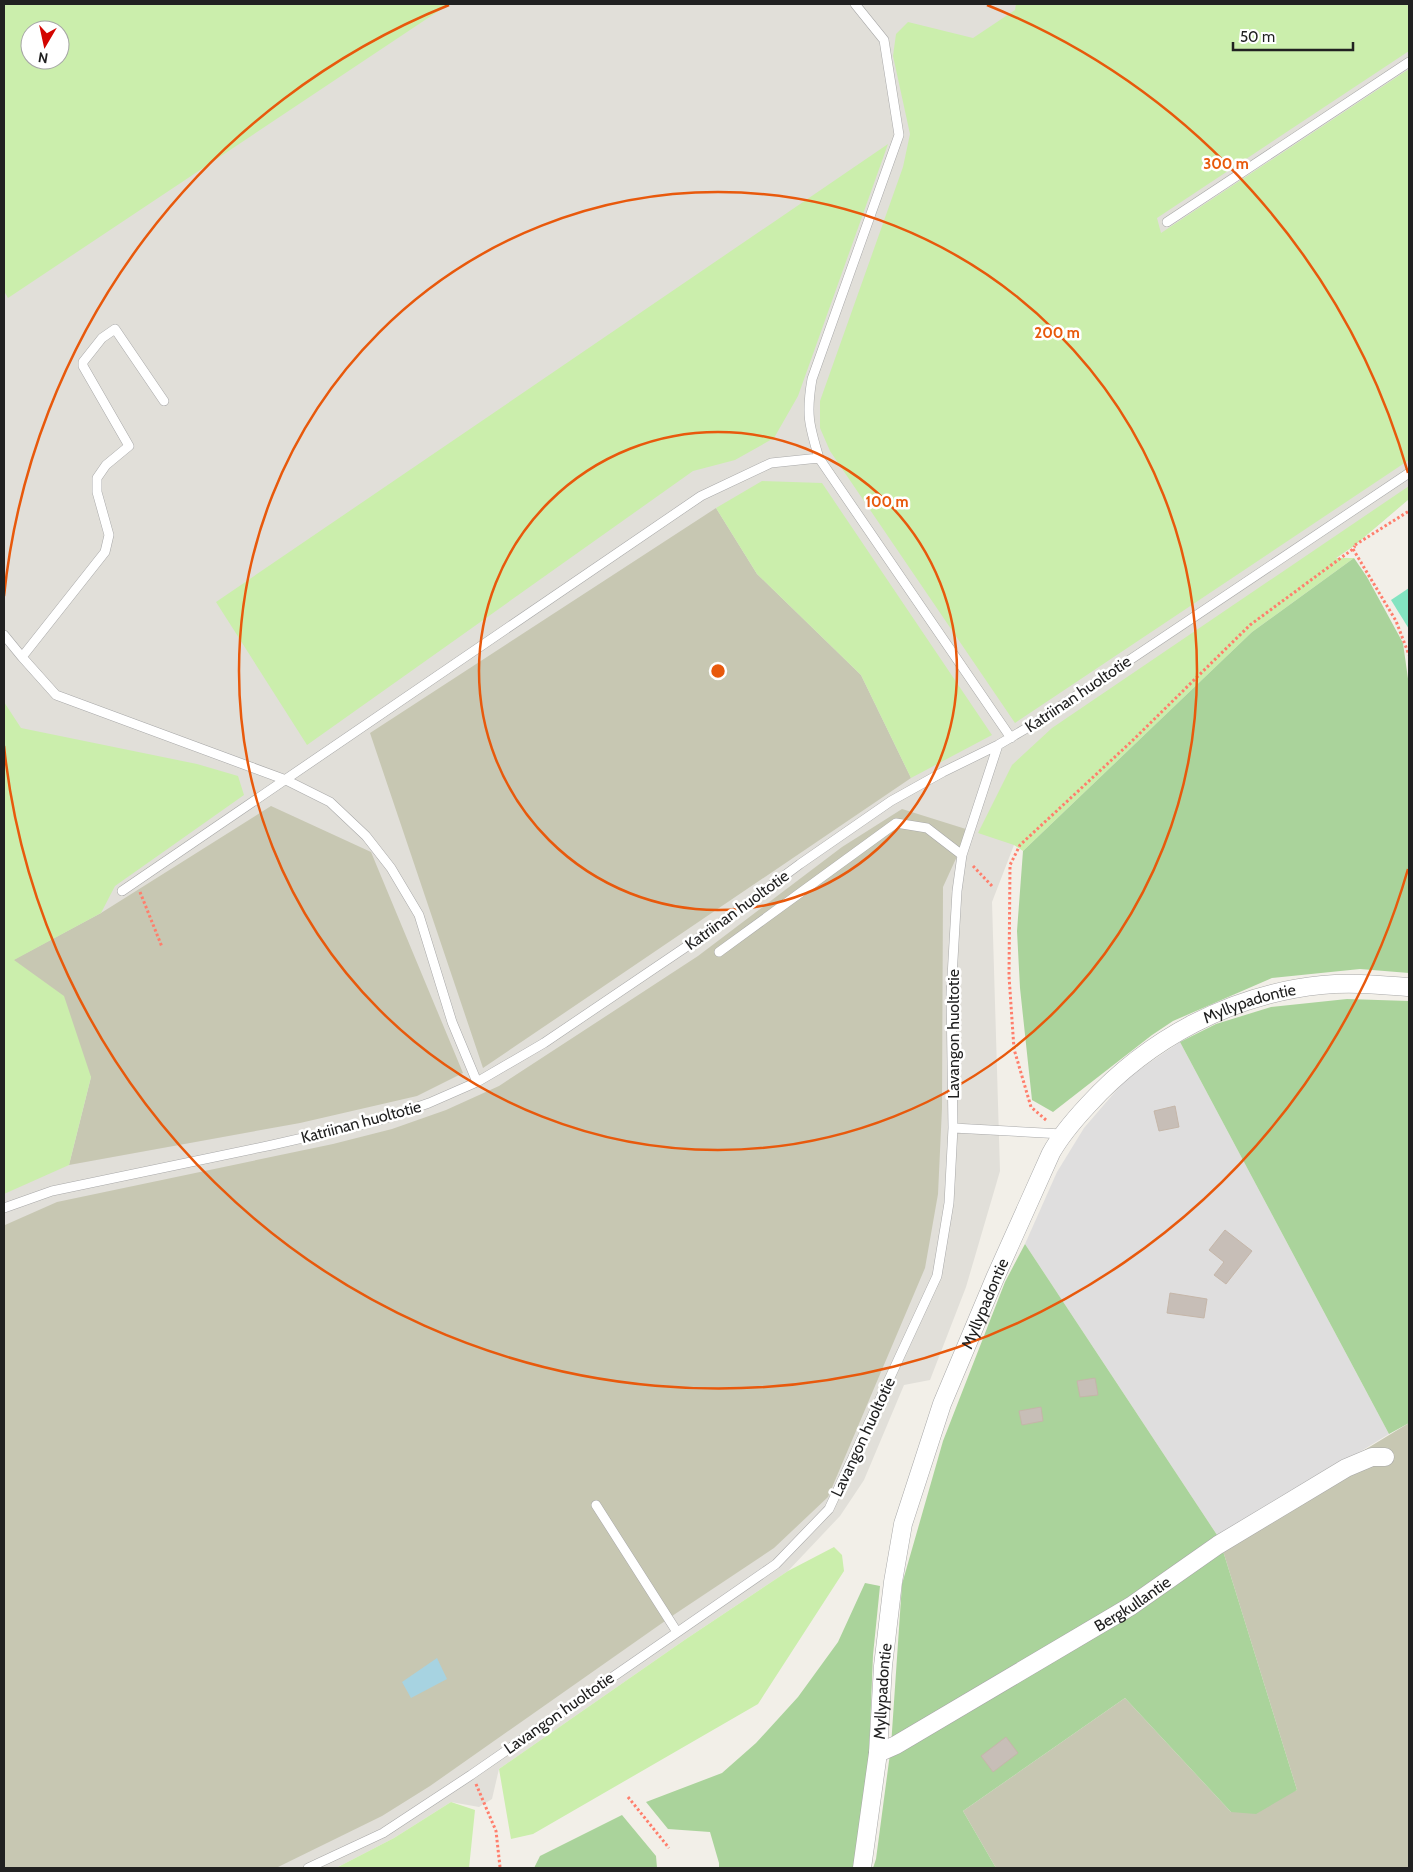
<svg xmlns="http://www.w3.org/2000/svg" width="1413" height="1872" viewBox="0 0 1413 1872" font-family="Cabin,sans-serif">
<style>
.residential{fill:#dfdede}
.airport{fill:#e1dfd9;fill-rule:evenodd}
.construction{fill:#c7c7b2}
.grass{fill:#cbeeac;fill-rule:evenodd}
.forest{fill:#aad39b}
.pitch{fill:#83e4c1}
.water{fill:#a7d3e1}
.building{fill:#c7beb7;stroke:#c5b6a9}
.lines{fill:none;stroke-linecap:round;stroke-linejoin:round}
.lane-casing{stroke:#a8a8a8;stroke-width:10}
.street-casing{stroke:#a8a8a8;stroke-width:19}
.path{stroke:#ff7e6c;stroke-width:3;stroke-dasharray:2.5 2.5;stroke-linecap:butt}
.lane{stroke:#fff;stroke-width:9}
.street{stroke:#fff;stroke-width:18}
.ring{fill:none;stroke:#e8590c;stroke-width:2.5}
.labels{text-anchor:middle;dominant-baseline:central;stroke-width:5;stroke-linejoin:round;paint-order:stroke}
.street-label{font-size:16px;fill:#212121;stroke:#fff}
.centre{fill:#e8590c;stroke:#fff;stroke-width:2.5}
.ring-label{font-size:15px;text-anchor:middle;font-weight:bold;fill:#e8590c;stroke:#fff;stroke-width:5;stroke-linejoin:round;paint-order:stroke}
</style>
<rect width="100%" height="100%" fill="#f2efe8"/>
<path class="residential" d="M1180 1042 1389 1434 1219 1538 1025 1244 1057 1172 1084 1128 1127 1078Z"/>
<path class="airport" d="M4 4H1409V499L1355 545 1246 622 1014 845 992 902 1000 1171 966 1287 930 1380 904 1385 864 1480 840 1516 788 1571 686 1639 499 1769 492 1799 479 1807 451 1802 394 1838 336 1868H4ZM30 30H60V60H30Z"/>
<path class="construction" d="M716 508 757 574 861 675 911 778 483 1068 370 733Z
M271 806 371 852 463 1073 417 1096 300 1123 69 1165 91 1077 13 960 101 913Z
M902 809 969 830 943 887 942 1108 938 1194 925 1268 828 1497 774 1548 675 1614 430 1786 382 1816 276 1868H4L5 1225 57 1202 333 1144 392 1129 446 1110 499 1086 698 956 842 847Z
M1409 1423V1868H996L963 1811 1125 1698 1231 1812 1297 1790 1219 1538Z"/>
<path class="grass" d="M4 4H449L8 298 4 291ZM30 30H60V60H30Z
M1016 4H1409V51L1157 218 1161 233 1409 69V460L1015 723 830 451 820 428V401L903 167 910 134 893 56 896 34 908 22 973 38 1015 10Z
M888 144 798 396 774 438 735 460 693 471 307 745 216 602Z
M762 481 822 483 992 735 911 778 861 675 757 574 716 508Z
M1409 486V499L1355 545 1336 558H1354L1252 632 1023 851 1014 845 978 833 1012 765 1052 728Z
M4 702 21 728 197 764 238 776 244 795 115 886 101 913 14 960 64 996 91 1077 69 1165 4 1194Z
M834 1547 842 1555 844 1571 758 1704 533 1834 511 1839 499 1769 686 1639 788 1571Z
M451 1802 475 1810 469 1868H336L394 1838Z"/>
<path class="forest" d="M1354 558 1367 577 1403 643 1409 686V973L1360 969 1272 978 1173 1021 1152 1035 1053 1112 1032 1100 1020 988 1017 931 1023 851 1252 632Z
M1347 999 1409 1001V1423L1389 1434 1180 1042 1216 1024 1271 1007Z
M1025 1244 1219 1538 1297 1790 1256 1814 1231 1812 1125 1698 963 1811 996 1868H873L876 1859 891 1746 902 1584 943 1441 1005 1282Z
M865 1583 880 1586 873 1655 869 1755 854 1868H719V1863L710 1832 668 1829 646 1802 722 1773 756 1743 798 1697 838 1642Z
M622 1815 656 1856 657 1868H534L540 1856Z"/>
<path class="pitch" d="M1409 588V629L1391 600Z"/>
<path class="water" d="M437 1658 447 1679 411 1698 402 1682Z"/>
<path class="building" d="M1175 1106 1179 1127 1159 1131 1154 1111Z
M1225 1230 1252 1251 1226 1284 1214 1275 1224 1262 1209 1250Z
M1170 1293 1207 1299 1204 1318 1167 1313Z
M1095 1378 1098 1395 1080 1397 1077 1381Z
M1041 1407 1043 1421 1022 1425 1019 1411Z
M1006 1737 1018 1753 993 1772 981 1756Z"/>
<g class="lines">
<defs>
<path id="lane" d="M855 4 884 40 899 135 812 379C806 414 809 425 819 458L1011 738
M1167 222 1409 62
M4 635 22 657 105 552 109 535 97 492V478L106 465 129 446 83 366V362L102 338 115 329 164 401
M22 657 56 695 286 780 330 802 366 836 391 868 419 915 452 1022 477 1082
M122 891 701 496 771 463 819 458
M719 952 896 823 927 828 962 855
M953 1128 1062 1134
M4 1208 52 1191 272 1145 377 1121 429 1103 477 1082 544 1043 711 930 800 864 891 801 943 772 998 745 1037 722 1409 473
M596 1505 677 1632
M308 1868 383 1833 471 1775 776 1564 829 1509 937 1276 949 1203 953 1128 951 994 957 891 962 855 998 745"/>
<g id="street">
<path id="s1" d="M878 1753 896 1745 1131 1606 1218 1545 1346 1468 1372 1457H1385"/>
<path id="s2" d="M862 1868 878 1753 883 1666 893 1582 903 1524 942 1404 995 1278 1051 1153C1061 1135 1074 1120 1088 1105 1149 1038 1232 994 1322 985 1351 982 1381 985 1409 987"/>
</g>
</defs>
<use href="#lane" class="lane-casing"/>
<use href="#street" class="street-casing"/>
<path class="path" d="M1355 545 1409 511
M1353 549 1396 621 1409 655
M973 866 993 887
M140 892 162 947
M1046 1120 1031 1107 1014 1049 1009 976 1010 865 1020 845 1131 742 1250 625 1353 549 1355 546
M476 1784 496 1831 500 1867
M628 1797 669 1848"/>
<use href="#lane" class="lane"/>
<use href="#street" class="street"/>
</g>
<g class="ring">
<circle cx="718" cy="671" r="239"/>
<circle cx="718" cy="671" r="479"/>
<path d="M1408 869A718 718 0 0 1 4 746M4 596A718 718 0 0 1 449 5M987 5A718 718 0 0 1 1408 473"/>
</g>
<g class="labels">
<g class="street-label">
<text transform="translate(1078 694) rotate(-34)">Katriinan huoltotie</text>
<text transform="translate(737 910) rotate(-36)">Katriinan huoltotie</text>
<text stroke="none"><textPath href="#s2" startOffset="1001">Myllypadontie</textPath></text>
<text transform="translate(953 1034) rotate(-90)">Lavangon huoltotie</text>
<text transform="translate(361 1122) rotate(-15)">Katriinan huoltotie</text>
<text stroke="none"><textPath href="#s2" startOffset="582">Myllypadontie</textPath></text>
<text transform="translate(863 1437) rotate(-65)">Lavangon huoltotie</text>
<text stroke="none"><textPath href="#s1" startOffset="295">Bergkullantie</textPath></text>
<text stroke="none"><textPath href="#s2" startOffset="178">Myllypadontie</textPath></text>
<text transform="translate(559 1713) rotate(-35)">Lavangon huoltotie</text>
</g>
</g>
<circle cx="718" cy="671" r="8" class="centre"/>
<g class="ring-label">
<text x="1226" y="169">300 m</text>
<text x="1057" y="338">200 m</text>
<text x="887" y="507">100 m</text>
</g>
<rect width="1413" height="1872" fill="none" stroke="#212121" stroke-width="10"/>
<g transform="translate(45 45) rotate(189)"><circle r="24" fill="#ffffff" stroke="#a6a6a6"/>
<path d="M0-4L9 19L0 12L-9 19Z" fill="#d30500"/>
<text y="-8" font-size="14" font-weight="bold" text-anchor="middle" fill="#212121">N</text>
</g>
<path d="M1233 42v8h120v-8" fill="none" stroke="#212121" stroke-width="2.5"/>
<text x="1240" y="42" font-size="15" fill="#212121" stroke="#ffffff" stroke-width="4" paint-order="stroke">50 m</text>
</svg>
